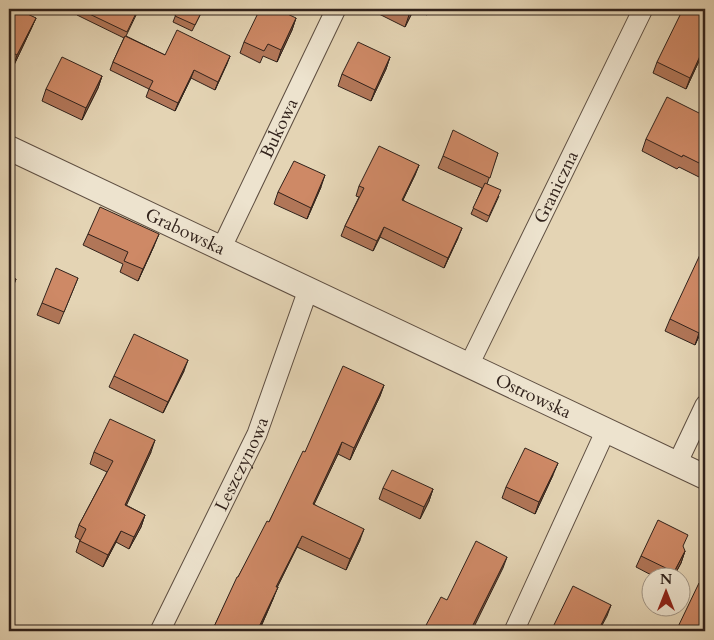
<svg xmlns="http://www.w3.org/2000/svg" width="714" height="640" viewBox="0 0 714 640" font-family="Cardo,serif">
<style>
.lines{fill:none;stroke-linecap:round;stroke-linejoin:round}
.minor-casing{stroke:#5e4e41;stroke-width:21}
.tertiary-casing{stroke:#5e4e41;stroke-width:26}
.minor{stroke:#ede3ce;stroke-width:19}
.tertiary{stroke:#ede3ce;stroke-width:24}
.wall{fill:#b17658;stroke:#31221b}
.shaded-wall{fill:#906047;stroke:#31221b}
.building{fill:#ce8966;stroke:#31221b}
.labels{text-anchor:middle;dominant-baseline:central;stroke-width:5;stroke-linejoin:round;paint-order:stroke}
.street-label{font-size:18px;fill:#31221b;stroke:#ede3ce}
</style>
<rect width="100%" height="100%" fill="#e4d4b4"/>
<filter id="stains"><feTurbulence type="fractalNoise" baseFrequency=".004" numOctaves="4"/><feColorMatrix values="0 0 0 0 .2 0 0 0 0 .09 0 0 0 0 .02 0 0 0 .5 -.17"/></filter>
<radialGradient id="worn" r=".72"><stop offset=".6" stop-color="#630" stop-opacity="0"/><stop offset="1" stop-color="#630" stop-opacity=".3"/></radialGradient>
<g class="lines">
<defs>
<g id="minor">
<path id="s1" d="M221 249 336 9"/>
<path id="s2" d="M469 365 643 9"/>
<path d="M677 464 705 405"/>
<path id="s3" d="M160 631 257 434 308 290"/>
<path d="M514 631 606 430"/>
</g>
<g id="tertiary">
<path id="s4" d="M9 148 705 477"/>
</g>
</defs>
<use href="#minor" class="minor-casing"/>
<use href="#tertiary" class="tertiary-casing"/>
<use href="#minor" class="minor"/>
<use href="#tertiary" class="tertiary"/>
</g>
<path class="wall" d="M9 9 36 18 31 29 13 67 9 65Z
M74 9H139L126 36 165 55 230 56 215 90 191 78 175 111 146 97 149 89 110 70 113 62 124 38 77 15 78 11Z
M178 9H203L192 31 173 22Z
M372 9H414L405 27 371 10Z
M414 9H430L427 15Z
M705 9V48L686 89 653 73 657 62Z
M296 18 292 30 277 62 263 56 260 63 240 53 244 42Z
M390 57 386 69 371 101 338 86 342 74Z
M102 76 98 88 82 120 42 101 46 89Z
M705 116V180L679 167 677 169 642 151 646 139Z
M498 153 487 184 499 196 487 222 471 214 482 188 438 168 443 156Z
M419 165 415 175 403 200 458 238 444 268 380 237 373 251 341 236 345 226 359 197 356 196 359 186Z
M321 187 307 219 274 204 278 192Z
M705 232V241L702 240Z
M88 234 154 246 138 281 120 272 123 264 83 245Z
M78 278 59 324 37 315 42 303Z
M670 319 705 323 695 345 665 331Z
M184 371 163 413 109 387 114 376Z
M384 385 380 396 350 460 338 454 314 504 360 540 346 570 297 547 277 587 273 599 259 631H212L238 577 269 522 305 452Z
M94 452H151L126 505 145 515 141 527 129 549 116 542 103 567 76 552 80 540 75 537 79 525 107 472 90 464Z
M553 475 535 514 502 498 506 487Z
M383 488 433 489 429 501 420 519 379 499Z
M685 551 681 563 673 578H657L636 567 641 556Z"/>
<path class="shaded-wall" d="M412 9H414L405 27 409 15Z
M36 18 31 29 13 67 17 55Z
M296 18 292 30 277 62 281 50Z
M705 45V48L686 89 690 78Z
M230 56 227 64 215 90 218 82Z
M390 57 386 69 371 101 375 90Z
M194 70 191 78 175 111 178 103Z
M102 76 98 88 82 120 86 108Z
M419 165 415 175 398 210 402 200Z
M325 175 321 187 307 219 311 208Z
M384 227 380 237 373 251 377 241Z
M462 228 458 238 444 268 448 258Z
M159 234 154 246 138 281 143 269Z
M16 279 10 296 9 298V292Z
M705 321V323L695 345 699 333Z
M188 360 184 371 163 413 168 402Z
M384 385 380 396 350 460 354 448Z
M155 440 151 452 121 517 125 505Z
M342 442 338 454 309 515 313 504Z
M558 463 553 475 535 514 539 502Z
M433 489 429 501 420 519 424 507Z
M145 515 141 527 129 549 134 537Z
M364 529 360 540 346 570 350 559Z
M121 531 116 542 103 567 108 555Z
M302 536 297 547 272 598 276 587Z
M685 551 681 563 673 578H671L674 572Z
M507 557 503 568 472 631H470Z
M278 587 273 599 259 631H258Z
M611 605 607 616 599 631H598Z"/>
<path class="building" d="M9 9H17L36 18 17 55 9 51Z
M79 9H138L127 32Z
M178 9H203L195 25 175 16Z
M260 9H277L296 18 281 50 268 44 264 51 244 42Z
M397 9H412L409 15Z
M683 9H705V45L690 78 657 62Z
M177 30 230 56 218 82 194 70 178 103 149 89 153 81 113 62 125 36 165 55Z
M358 42 390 57 375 90 342 74Z
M62 57 102 76 86 108 46 89Z
M667 97 705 116V166L683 155 682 157 646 139Z
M453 130 498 153 490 178 443 156Z
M379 146 419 165 402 200 462 228 448 258 384 227 377 241 345 226 364 188 359 186Z
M294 161 325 175 311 208 278 192Z
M485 183 501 190 489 216 473 208Z
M100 207 159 234 143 269 124 261 128 252 88 234Z
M705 244V321L699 333 670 319Z
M56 268 78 278 64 312 42 303Z
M9 275 16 279 9 292Z
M134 334 188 360 168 402 114 376Z
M343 366 384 385 354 448 342 442 313 504 364 529 350 559 302 536 276 587H278L258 629 251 626 249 631H212L237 577H238L267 521 269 522 303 451 305 452Z
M110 419 155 440 125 505 145 515 134 537 121 531 108 555 80 541 86 529 79 525 113 461 94 452Z
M525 448 558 463 539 502 506 487Z
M392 470 433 489 424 507 383 488Z
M658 520 688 535 683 546 685 551 674 572 641 556Z
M476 541 507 557 470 631H430L424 629 441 597 447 600Z
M705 581V631H676L699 583Z
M573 586 611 605 598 631H551Z"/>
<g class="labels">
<g class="street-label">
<text stroke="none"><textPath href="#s1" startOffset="134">Bukowa</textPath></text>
<text stroke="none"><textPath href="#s2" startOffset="198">Graniczna</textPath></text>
<text stroke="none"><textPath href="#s4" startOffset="195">Grabowska</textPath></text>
<text stroke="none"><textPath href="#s4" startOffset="580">Ostrowska</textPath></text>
<text stroke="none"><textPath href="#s3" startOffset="186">Leszczynowa</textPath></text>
</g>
</g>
<rect width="714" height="640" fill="none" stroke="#e4d4b4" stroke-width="30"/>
<rect x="10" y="10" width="694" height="620" fill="none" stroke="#31221b" stroke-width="2.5"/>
<rect x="15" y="15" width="684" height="610" fill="none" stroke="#31221b"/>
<g transform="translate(666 592)"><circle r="24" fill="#ede3ce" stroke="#a29686"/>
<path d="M0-4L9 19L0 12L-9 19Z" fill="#8f2418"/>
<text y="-8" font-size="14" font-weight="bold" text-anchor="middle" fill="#31221b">N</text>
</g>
<rect width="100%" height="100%" filter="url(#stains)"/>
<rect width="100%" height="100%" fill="url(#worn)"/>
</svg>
